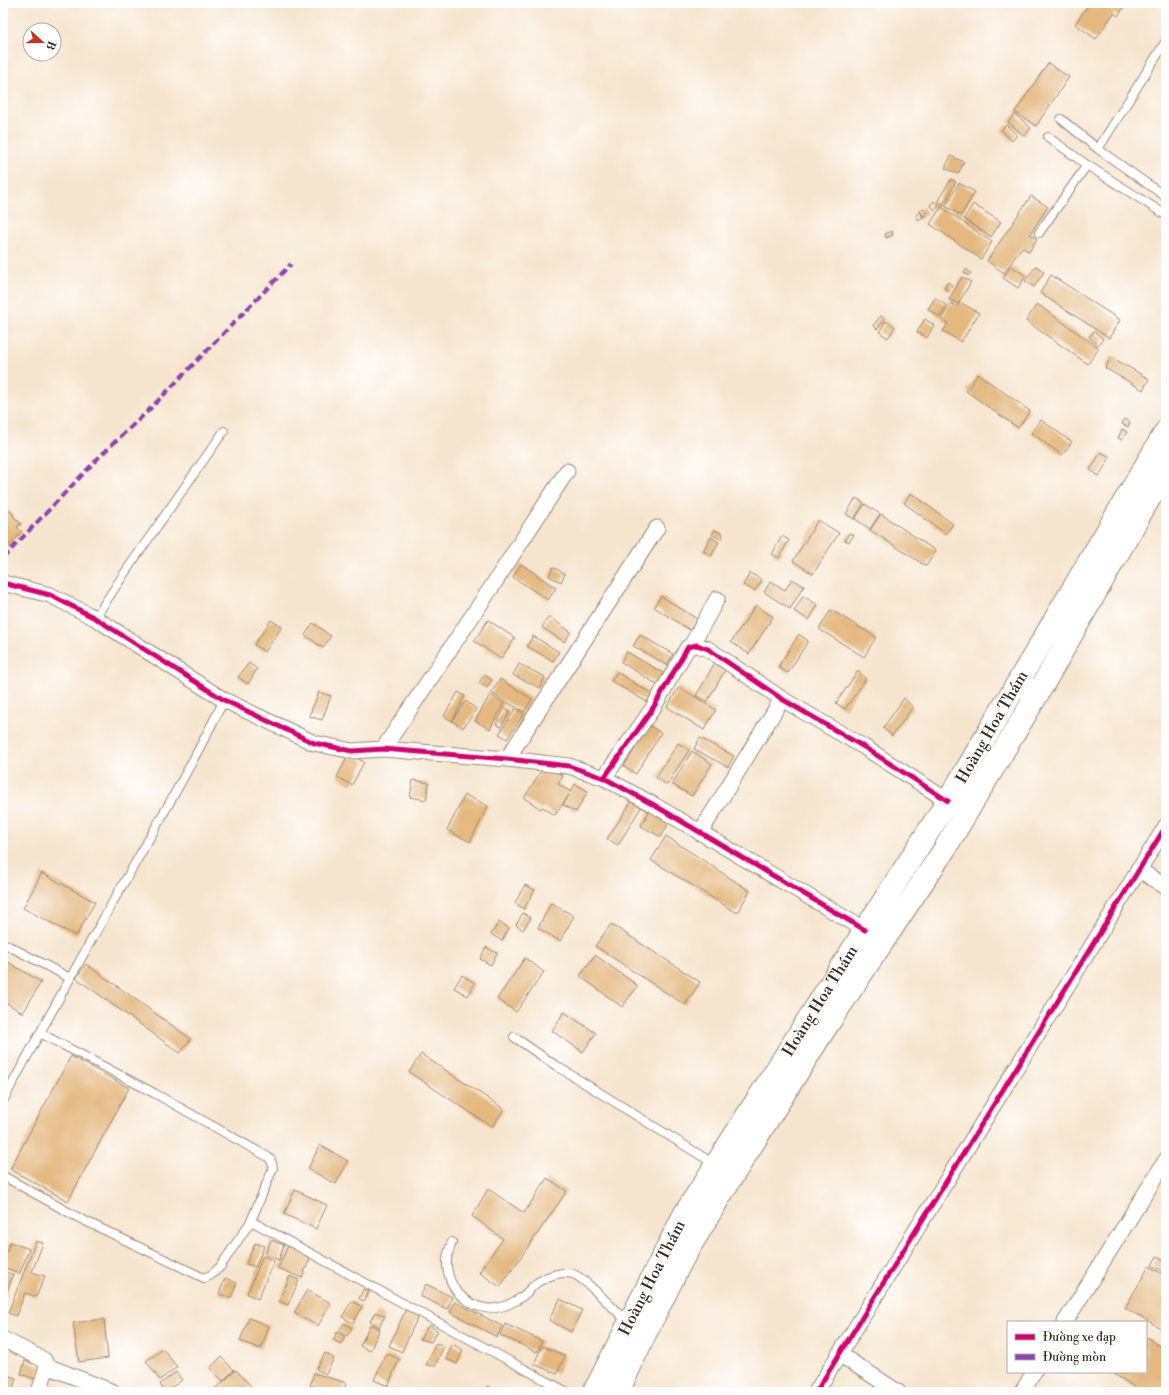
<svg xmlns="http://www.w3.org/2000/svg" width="1169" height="1395" viewBox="0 0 1169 1395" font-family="'Libre Bodoni',serif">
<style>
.building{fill:#e4b87f}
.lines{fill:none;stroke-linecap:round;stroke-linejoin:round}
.lane-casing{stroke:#988876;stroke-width:10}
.street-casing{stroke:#988876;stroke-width:17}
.secondary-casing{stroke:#988876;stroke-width:24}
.primary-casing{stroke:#988876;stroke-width:24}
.lane{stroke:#fff;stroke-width:8}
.street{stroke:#fff;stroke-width:15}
.secondary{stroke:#fff;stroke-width:22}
.primary{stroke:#fff;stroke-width:22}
.quiet{stroke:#8e44ad;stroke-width:4;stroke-dasharray:8 4;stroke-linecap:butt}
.cycleway-casing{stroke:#fff;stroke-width:8}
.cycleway{stroke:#d6006c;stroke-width:5}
.labels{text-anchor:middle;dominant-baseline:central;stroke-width:3;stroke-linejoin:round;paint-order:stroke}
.street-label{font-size:16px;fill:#3b2a1e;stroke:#fff}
</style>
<rect width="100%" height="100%" fill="#fff"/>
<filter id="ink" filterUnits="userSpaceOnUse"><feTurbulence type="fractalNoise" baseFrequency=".025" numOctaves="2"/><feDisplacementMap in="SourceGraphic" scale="8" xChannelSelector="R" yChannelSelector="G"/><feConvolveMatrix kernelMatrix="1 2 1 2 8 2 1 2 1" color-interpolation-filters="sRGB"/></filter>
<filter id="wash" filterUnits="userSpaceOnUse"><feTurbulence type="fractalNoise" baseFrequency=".012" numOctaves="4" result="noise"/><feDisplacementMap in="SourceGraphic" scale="16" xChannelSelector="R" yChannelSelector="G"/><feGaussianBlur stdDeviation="0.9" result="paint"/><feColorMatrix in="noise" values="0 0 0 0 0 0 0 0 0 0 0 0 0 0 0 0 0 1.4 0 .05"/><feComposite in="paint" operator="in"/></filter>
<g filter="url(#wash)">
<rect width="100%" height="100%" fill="#f6e5ce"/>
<g id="blocks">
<path class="building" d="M1090 3H1127L1118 16 1114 13 1096 39 1075 24Z
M1048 63 1069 77 1036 126 1015 112Z
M1015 114 1031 128 1024 136 1008 122Z
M1006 125 1017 135 1012 141 1001 130Z
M951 156 964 162 958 174 945 168Z
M951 179 956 182 943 205 937 202Z
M959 183 975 192 961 215 945 206Z
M1031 196 1048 207 1030 234 1037 239 1029 252 1022 247 1004 273 987 261Z
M934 201 939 206 935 210 930 205Z
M973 204 1001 222 991 237 964 219Z
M941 207 992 242 981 259 930 224Z
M923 208 927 215 923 216 920 210Z
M920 212 923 217 918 220 916 215Z
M892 231 893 235 886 238 885 234Z
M1011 266 1026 276 1018 288 1003 278Z
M1036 266 1044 272 1034 287 1025 281Z
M966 269 971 273 968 276 964 272Z
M1051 275 1120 320 1109 338 1040 293Z
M962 277 971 282 958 304 949 299Z
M948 282 952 285 949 291 944 288Z
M935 298 947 306 940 317 928 309Z
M960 302 979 313 961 342 943 331 948 324 941 319 951 303 957 307Z
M1037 304 1099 348 1088 364 1026 321Z
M881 316 885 320 877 329 873 325Z
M925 319 934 325 927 338 917 332Z
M886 321 895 327 888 338 879 332Z
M1094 331 1103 339 1098 345 1089 337Z
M1111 357 1149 379 1143 390 1105 368Z
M978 374 1030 411 1018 428 966 391Z
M1124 419 1130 422 1128 427 1122 424Z
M1041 420 1072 442 1062 455 1031 433Z
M1122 429 1127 432 1122 440 1118 438Z
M1101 452 1110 457 1099 476 1090 470Z
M911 493 953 524 946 534 904 503Z
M856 498 864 503 854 519 846 514Z
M865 504 880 514 870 529 855 519Z
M3 505 14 515 13 516 21 524 17 527 22 532 3 552Z
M881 514 936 551 926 566 870 530Z
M818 520 839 533 813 574 793 561Z
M715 530 723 534 721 539 712 535Z
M849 533 854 535 849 542 845 540Z
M782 536 789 540 779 558 772 554Z
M711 537 719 542 711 556 703 551Z
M521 564 556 588 548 600 513 577Z
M553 567 565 574 561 582 549 576Z
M750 573 762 580 755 591 743 585Z
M792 579 804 586 790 609 764 592 771 581 785 590Z
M661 596 697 619 690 630 654 607Z
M803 596 818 605 809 620 794 611Z
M756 605 773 617 749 654 731 642Z
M831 610 876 637 864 657 819 629Z
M549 617 571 632 564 642 542 627Z
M271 620 282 627 265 652 254 645Z
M488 620 515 638 501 659 474 641Z
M313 623 331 636 323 648 305 635Z
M799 634 808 641 788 673 778 667Z
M640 635 673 654 667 665 633 646Z
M533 636 559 652 553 661 527 646Z
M627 652 665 674 658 685 621 662Z
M717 659 728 665 707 702 696 696Z
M249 663 257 669 248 684 238 677Z
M519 664 545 677 540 688 513 675Z
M858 671 866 679 845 709 836 703Z
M617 672 652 694 647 702 611 681Z
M484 675 492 680 487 688 479 683Z
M500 679 532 699 524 712 491 693Z
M679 687 716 710 704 730 667 707Z
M319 692 331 696 322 720 309 716Z
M458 692 465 696 452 721 466 701 476 709 463 728 444 716Z
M490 695 504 703 490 729 475 721Z
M904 698 913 707 892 736 883 728Z
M505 707 510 712 501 727 496 724Z
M515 709 524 714 507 739 499 734Z
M650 726 661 733 636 774 624 766Z
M700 738 734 756 728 767 694 749Z
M678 743 689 750 667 785 656 777Z
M692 751 712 764 692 796 672 784Z
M349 754 364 762 352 785 337 777Z
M545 765 563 776 558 784 571 792 575 784 588 791 576 812 563 805 569 795 555 815 543 807 541 809 524 798Z
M413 780 429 783 426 800 410 797Z
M465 795 488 806 470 842 447 830Z
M634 798 643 804 618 845 607 839Z
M651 808 671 818 661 837 641 826Z
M666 836 750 891 737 913 651 860Z
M42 873 95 902 76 936 23 908Z
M525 885 535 890 524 909 515 903Z
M551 903 574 916 560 941 538 928Z
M523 913 531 918 523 930 516 925Z
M499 922 509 928 502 941 491 934Z
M611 924 700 982 685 1005 595 946Z
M486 947 497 953 491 965 480 959Z
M595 955 638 986 622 1007 580 976Z
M525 958 544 972 516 1012 497 999Z
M3 959 41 982 23 1013 3 1001Z
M86 964 191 1039 180 1053 76 978Z
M462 975 475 983 468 996 454 988Z
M564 1012 596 1033 583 1052 552 1031Z
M421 1054 504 1109 492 1127 409 1072Z
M71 1056 129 1088 68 1201 10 1169Z
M320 1145 348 1161 336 1184 308 1169Z
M547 1178 567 1191 500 1287 479 1272 503 1239 472 1216 488 1189 524 1213Z
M295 1190 327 1205 316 1229 284 1214Z
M271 1240 284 1245 279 1260 265 1255Z
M36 1241 43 1243 32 1272 45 1276 36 1297 25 1293 16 1316 8 1313Z
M10 1242 29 1249 20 1273 3 1267V1262Z
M255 1243 264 1246 256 1267 246 1264Z
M288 1246 311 1256 302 1278 278 1268Z
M263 1256 274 1261 258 1299 247 1294Z
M1157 1256 1166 1261V1273L1152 1265Z
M1149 1266 1166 1276V1331L1125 1308Z
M3 1271 13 1275 3 1302Z
M290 1276 299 1280 288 1305 279 1301Z
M225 1278 237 1283 231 1298 219 1294Z
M426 1284 452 1297 447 1309 420 1296Z
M363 1289 369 1291 365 1301 359 1299Z
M307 1290 331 1303 318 1326 294 1313Z
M560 1299 582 1310 571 1332 549 1320Z
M352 1301 362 1307 353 1323 342 1317Z
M455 1302 502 1326 497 1337 450 1312Z
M406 1309 419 1314 402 1352 389 1346Z
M375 1312 385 1316 379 1327 370 1322Z
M249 1318 269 1326 261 1349 240 1341Z
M104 1319 108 1358 79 1362 73 1323Z
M344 1323 352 1328 347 1336 339 1331Z
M505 1324 542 1341 537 1352 500 1335Z
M370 1325 380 1329 370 1351 360 1346Z
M429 1325 438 1331 431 1342 420 1339Z
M337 1332 345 1337 341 1344 333 1340Z
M1146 1337 1166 1350V1392H1142L1111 1372H1146Z
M436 1343 444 1346 435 1366 426 1365Z
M452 1344 463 1350 457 1364 446 1359Z
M542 1346 565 1356 557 1374 534 1364Z
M163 1349 177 1367 160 1380 146 1361Z
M325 1353 334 1358 326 1374 316 1369Z
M386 1353 399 1359 388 1386 374 1380Z
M221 1357 234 1370 223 1381 210 1368Z
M25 1361 42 1366 37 1380 21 1374Z
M236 1370 251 1386 244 1392H218L216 1388Z
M176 1372 182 1380 165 1392 160 1384Z
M314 1373 346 1383 343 1392H332L310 1385Z
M7 1375 16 1378 12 1392H3Z
M487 1386 502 1392H484Z"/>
</g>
</g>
<g filter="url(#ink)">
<use href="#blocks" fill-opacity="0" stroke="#988876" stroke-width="1"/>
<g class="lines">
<defs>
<path id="lane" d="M1061 119 1098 149 1166 197
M1048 137 1087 165 1166 215
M1098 149 1166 41
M1039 233 1087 165
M95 618 128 568 224 431
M3 943 70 978
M514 1037 555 1065 716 1165
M3 1101C38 1036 74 971 110 907 149 839 189 771 224 700
M3 1176 79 1218 204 1278 211 1275 220 1267 251 1221 273 1168 271 1160 268 1157 154 1093 40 1033
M251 1221 567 1392
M452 1242C450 1248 447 1254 447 1260 446 1271 451 1286 459 1294 477 1311 495 1313 517 1300 525 1296 530 1288 538 1282 547 1276 561 1271 573 1274 581 1275 618 1313 628 1322"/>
<path id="street" d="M3 583 50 595 95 618 224 700 314 743 352 751 383 749 507 759 569 766 604 778 654 805 865 930
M691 646 717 599
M383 749 491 588 567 471
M507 759 657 528
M604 778 653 708 688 647 697 645 708 649 782 699 864 747 948 801
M700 833 782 699
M1138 869 1166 887
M1065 1322 1166 1160
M3 1339 44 1360 47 1366 39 1392
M839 1354 898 1392
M47 1366 113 1392
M816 1392 1166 826
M1022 1392 1034 1372"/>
<path id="secondary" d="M594 1392 684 1215 865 930 948 801 1166 431
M618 1392 644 1336 683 1258 723 1191 824 1030 944 850 1037 695 1166 469"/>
<path id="primary" d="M1019 682 1037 695
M595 1389 601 1392"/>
</defs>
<use href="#lane" class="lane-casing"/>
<use href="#street" class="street-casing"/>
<use href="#secondary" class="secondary-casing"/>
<use href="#primary" class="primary-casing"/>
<use href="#lane" class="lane"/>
<use href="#street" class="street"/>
<use href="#secondary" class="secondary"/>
<use href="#primary" class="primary"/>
<path class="quiet" d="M3 558 103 453 148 411 291 264"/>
<defs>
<path id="cycleway" d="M3 583 50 595 95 618 224 700 314 743 352 751 383 749 507 759 569 766 604 778 654 805 865 930
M604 778 653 708 688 647 697 645 708 649 782 699 864 747 948 801
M816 1392 1166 826"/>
</defs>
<use href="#cycleway" class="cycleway-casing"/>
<use href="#cycleway" class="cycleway"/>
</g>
</g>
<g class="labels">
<g class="street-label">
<text transform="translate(992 727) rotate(-60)">Hoàng Hoa Thám</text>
<text transform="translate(820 1001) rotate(-58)">Hoàng Hoa Thám</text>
<text transform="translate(652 1278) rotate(-63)">Hoàng Hoa Thám</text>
</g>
</g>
<rect width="1169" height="1395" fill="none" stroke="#fff" stroke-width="16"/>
<rect x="1007" y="1321" width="140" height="52" fill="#ffffff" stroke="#b1aaa5"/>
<rect x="1015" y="1334" width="20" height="6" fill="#d6006c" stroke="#b1aaa5"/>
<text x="1043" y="1341" font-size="12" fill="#3b2a1e">Đường xe đạp</text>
<rect x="1015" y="1354" width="20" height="6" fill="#8e44ad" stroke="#b1aaa5"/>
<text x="1043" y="1361" font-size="12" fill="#3b2a1e">Đường mòn</text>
<g transform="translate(42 42) rotate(111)"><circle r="19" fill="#ffffff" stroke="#b1aaa5"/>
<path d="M0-3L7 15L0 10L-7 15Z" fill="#c8321e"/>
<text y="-6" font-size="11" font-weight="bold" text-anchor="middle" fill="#3b2a1e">B</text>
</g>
</svg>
